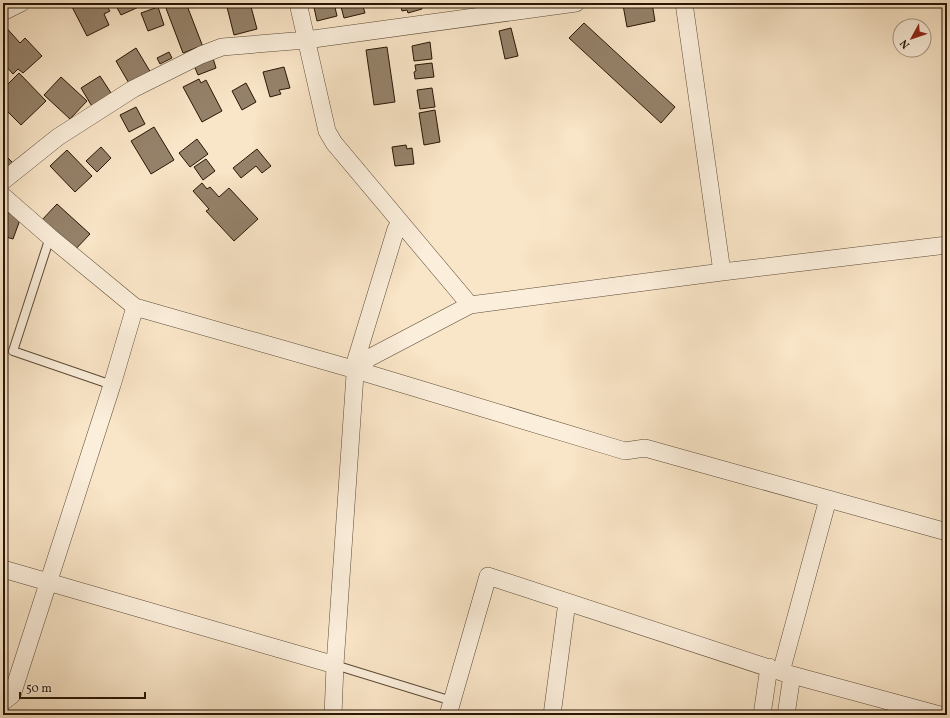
<svg xmlns="http://www.w3.org/2000/svg" width="950" height="718" viewBox="0 0 950 718" font-family="Vollkorn,serif">
<style>
.building{fill:#95826a;stroke:#281606}
.lines{fill:none;stroke-linecap:round;stroke-linejoin:round}
.service-casing{stroke:#5c4a36;stroke-width:10}
.minor-casing{stroke:#5c4a36;stroke-width:18}
.service{stroke:#fbeedb;stroke-width:8}
.minor{stroke:#fbeedb;stroke-width:17}
</style>
<rect width="100%" height="100%" fill="#f9e5c7"/>
<filter id="stains"><feTurbulence type="fractalNoise" baseFrequency=".005" numOctaves="4"/><feColorMatrix values="0 0 0 0 .2 0 0 0 0 .09 0 0 0 0 .02 0 0 0 .5 -.17"/></filter>
<radialGradient id="worn" r=".72"><stop offset=".6" stop-color="#630" stop-opacity="0"/><stop offset="1" stop-color="#630" stop-opacity=".3"/></radialGradient>
<path class="building" d="M70 3H105L110 11 104 14 109 25 87 36Z
M117 3H143V5L121 15 115 4Z
M164 3H186L203 47 199 49 198 47 183 53Z
M226 3H250L257 29 234 35Z
M313 3H334L337 16 317 21Z
M340 3H362L365 13 344 18Z
M400 3H421L422 9 408 13 407 10 402 11Z
M636 3H652L655 21 627 27 623 5Z
M158 7 164 25 148 31 141 13Z
M584 23 675 107 661 123 569 38Z
M3 24 20 43 25 38 42 56 23 73 18 69 13 74 3 63V48L8 43 3 38Z
M511 28 518 56 505 59 499 31Z
M430 42 432 59 414 61 412 46Z
M387 47 395 102 374 105 366 50Z
M136 48 151 73 130 85 116 61Z
M169 52 172 58 160 64 157 58Z
M212 55 216 68 198 75 193 63Z
M432 63 434 77 415 79 414 72 416 71 415 65Z
M284 67 290 88 279 90 281 94 270 97 263 72Z
M19 73 46 101 21 125 3 107V89Z
M100 76 113 96 93 108 81 88Z
M61 77 87 101 70 119 44 95Z
M199 79 201 83 206 80 222 111 202 122 183 87Z
M246 83 256 102 242 110 232 91Z
M432 88 435 107 420 109 417 90Z
M136 107 145 124 129 132 120 115Z
M435 110 440 142 424 145 419 113Z
M154 127 174 160 151 174 131 141Z
M197 139 208 154 190 167 179 153Z
M406 145 407 149 412 148 414 164 395 166 392 147Z
M101 147 111 158 97 172 86 161Z
M257 149 271 166 262 173 256 166 241 178 233 168Z
M67 150 92 176 75 192 50 166Z
M3 153 15 165 3 177Z
M206 159 215 171 203 180 194 167Z
M202 183 207 189 210 187 219 197 229 188 258 219 234 241 206 211 209 209 193 191Z
M57 204 90 234 72 253 40 222Z
M3 211 21 217 13 239 3 236Z"/>
<g class="lines">
<defs>
<path id="service" d="M50 237 13 351 112 385
M335 665 452 701"/>
<path id="minor" d="M298 3 327 131 334 143 470 305
M684 3 722 272
M3 12 21 3
M3 181 58 137 133 89 201 55 222 47 306 40 576 3
M3 196 50 237 135 307 356 370 625 451 645 448 947 532
M356 370 369 358 470 305 722 272 947 245
M3 569 335 665
M781 672 828 499
M3 702 12 695 112 385 135 307
M333 715 335 665 356 360 396 229 401 223
M448 715 488 576 781 672 940 715
M552 715 567 602
M762 715 769 667
M786 715 792 675"/>
</defs>
<use href="#service" class="service-casing"/>
<use href="#minor" class="minor-casing"/>
<use href="#service" class="service"/>
<use href="#minor" class="minor"/>
</g>
<rect width="950" height="718" fill="none" stroke="#f9e5c7" stroke-width="16"/>
<rect x="4" y="4" width="942" height="710" fill="none" stroke="#281606" stroke-width="2"/>
<rect x="8" y="8" width="934" height="702" fill="none" stroke="#281606"/>
<g transform="translate(912 38) rotate(230)"><circle r="19" fill="#fbeedb" stroke="#a79886"/>
<path d="M0-3L7 15L0 10L-7 15Z" fill="#8f2418"/>
<text y="-6" font-size="11" font-weight="bold" text-anchor="middle" fill="#281606">N</text>
</g>
<path d="M20 692v6h125v-6" fill="none" stroke="#281606" stroke-width="2"/>
<text x="26" y="692" font-size="12" fill="#281606" stroke="#fbeedb" stroke-width="3" paint-order="stroke">50 m</text>
<rect width="100%" height="100%" filter="url(#stains)"/>
<rect width="100%" height="100%" fill="url(#worn)"/>
</svg>
